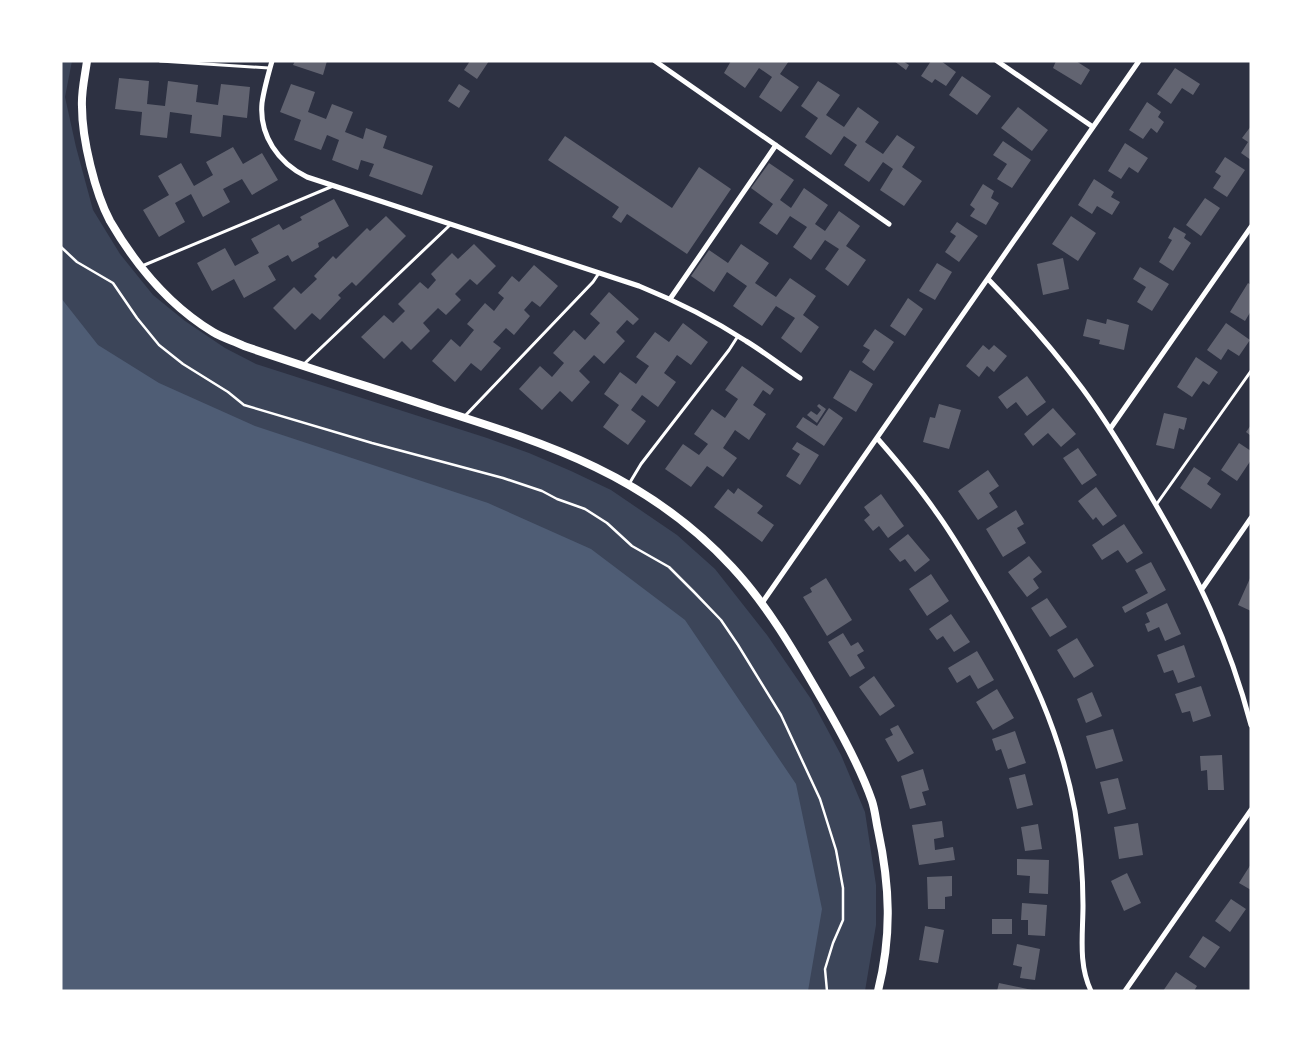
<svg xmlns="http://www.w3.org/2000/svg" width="1312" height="1052" font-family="'Noto Serif',serif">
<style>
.green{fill:#3c4559}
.water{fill:#4f5d75}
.building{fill:#626471}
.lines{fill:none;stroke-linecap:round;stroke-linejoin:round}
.path{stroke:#fff;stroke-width:2.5}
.service{stroke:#fff;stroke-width:3}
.minor{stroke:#fff;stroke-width:5}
.tertiary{stroke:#fff;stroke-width:8}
</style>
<rect width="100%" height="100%" fill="#2d3142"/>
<path class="green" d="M61,61H72L65,97L76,147L93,210L120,254L153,295L185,321L225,348L256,364L487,438L529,453L571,471L611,490L677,535L715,569L767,635L811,699L841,755L865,812L876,885V925L865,991H61Z"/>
<path class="water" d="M61,298L98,345L159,383L255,426L488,503L591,549L685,620L796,784L822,909L808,991H61Z"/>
<path class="building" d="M295,61H327L323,75L293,65Z
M470,61H489L477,79L464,70Z
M731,61H789L780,74L799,87L781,112L759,97L772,77L759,68L745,88L724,73Z
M894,61H903L909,65L906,70Z
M931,61H941L956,72L946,86L935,79L932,83L921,76Z
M1056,61H1076L1090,70L1081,85L1053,68Z
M1175,68L1200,84L1193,95L1182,88L1171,104L1157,94Z
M962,76L991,96L977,115L949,95Z
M119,78L149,81L147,104L165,106L168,81L198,85L196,102L218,105L221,84L250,87L247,118L223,115L221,137L190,133L192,115L170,112L167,138L140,135L142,112L115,109Z
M818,81L840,95L826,115L844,127L858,107L879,122L865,142L883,154L897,135L915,147L902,167L922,181L904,206L880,190L893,169L883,162L869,182L844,165L857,145L844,136L831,155L805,137L818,118L801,106Z
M291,84L315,92L308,112L326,119L332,104L353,112L345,132L363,139L366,128L387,136L383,148L433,166L422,195L369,176L374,164L361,160L358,170L332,160L339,140L327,135L321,150L294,140L301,120L280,112Z
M459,84L470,91L459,108L448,101Z
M1147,102L1161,112L1158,117L1164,122L1157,133L1151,128L1143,139L1129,130Z
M1018,107L1048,130L1032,151L1001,128Z
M1251,126V160L1241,153L1248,142L1242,138Z
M565,136L672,208L699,167L731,189L687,254L627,214L621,223L612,217L619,207L548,160Z
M1003,141L1031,160L1012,188L997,179L1007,164L993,155Z
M1125,143L1148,158L1138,173L1129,167L1121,179L1108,171Z
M233,147L243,164L262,153L278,180L252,195L242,179L223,189L230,202L203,217L191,194L175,203L185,222L159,237L143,210L169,195L158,176L181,163L194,186L213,175L206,162Z
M1225,157L1245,170L1227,197L1213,188L1221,176L1215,172Z
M769,163L794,180L780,200L791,208L804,188L828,205L815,224L825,231L839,211L860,226L846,246L866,260L848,286L825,269L839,249L825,240L811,260L793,247L807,227L790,216L777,235L759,223L773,204L751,188Z
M1094,179L1114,192L1111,197L1120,202L1112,215L1097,206L1092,214L1078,205Z
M983,184L994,191L991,198L999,203L986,225L970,216L975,209L970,205Z
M1205,198L1220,208L1201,236L1186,225Z
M334,199L349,226L318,243L319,247L292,262L288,255L268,266L276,280L244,298L234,279L212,291L197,263L225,248L235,266L259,253L251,239L279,224L283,230L302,220L300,217Z
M386,216L406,236L356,286L352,282L338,295L341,298L320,320L312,313L295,330L273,308L294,287L301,294L317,279L314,276L333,256L336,259L367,228L370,231Z
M1071,216L1096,233L1078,261L1052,244Z
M957,222L978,236L959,262L945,252L956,236L950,232Z
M1174,227L1186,234L1184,238L1191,243L1173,271L1159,262L1172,240L1168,238Z
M474,244L496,266L477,285L470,279L455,294L461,300L446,315L438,308L423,323L430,331L411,350L402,341L384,359L361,337L384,315L393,323L405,311L398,304L420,282L428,289L436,280L431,274L452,253L458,259Z
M741,244L769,263L755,283L776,297L790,278L816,296L803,315L819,327L801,353L781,338L795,318L776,306L762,326L733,306L747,286L727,272L714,292L691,276L709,250L728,263Z
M1063,258L1069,289L1043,295L1037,264Z
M937,263L952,272L935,300L919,291Z
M534,265L558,286L540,307L532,301L524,310L530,316L514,335L506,328L493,342L501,348L481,371L471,363L455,382L432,361L451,339L460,347L474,330L467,324L485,303L494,311L504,298L498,293L512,276L519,282Z
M1140,267L1169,284L1152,311L1137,302L1146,287L1133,279Z
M1248,283L1251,285V311L1245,321L1230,312Z
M609,292L639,319L633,325L627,320L616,332L625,341L604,364L594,355L579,371L590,382L572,402L560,391L542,410L519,389L540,366L552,377L564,363L553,353L574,330L585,340L600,323L590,314Z
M908,298L923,309L905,336L890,326Z
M1087,319L1106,324L1107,319L1129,325L1124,350L1099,344L1100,340L1083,336Z
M683,323L708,342L691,365L677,355L664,373L676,382L658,407L642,395L631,410L646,421L628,445L603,427L619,405L604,394L620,372L636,384L649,366L636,357L655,332L669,342Z
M1226,323L1250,340L1239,356L1228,349L1221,360L1207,350Z
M875,329L894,342L874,371L862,362L870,350L863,346Z
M983,345L989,350L994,345L1007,356L994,372L987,366L979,377L966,366Z
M1196,357L1218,372L1209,385L1203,381L1192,397L1177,387Z
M742,366L774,389L770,395L763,390L753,405L766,414L749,440L735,430L723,448L737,458L723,477L707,466L691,487L665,469L683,444L699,455L708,444L694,434L712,409L725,418L738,399L725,390Z
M850,370L873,384L856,412L833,398Z
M1027,376L1046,402L1027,416L1016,402L1007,409L998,397Z
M819,404L826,409L817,423L807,415L811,411L817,415L821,410L817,406Z
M939,404L961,410L949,449L923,442L930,417L935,418Z
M829,408L843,418L824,446L796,427L803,417L817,426Z
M1053,408L1076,434L1061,447L1048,433L1033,446L1024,434Z
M1164,413L1187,418L1184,430L1179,428L1174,449L1156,445Z
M1251,425V436L1246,432Z
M797,442L819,455L800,485L786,476L800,454L792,449Z
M1239,443L1251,451V460L1237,481L1221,470Z
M1078,448L1097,475L1082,485L1063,458Z
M1194,467L1211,478L1207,484L1221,494L1211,509L1180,488Z
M988,470L999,486L989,493L998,507L978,520L958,491Z
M1096,487L1117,516L1103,526L1096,517L1093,520L1078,501Z
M738,488L763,506L757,513L774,525L762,542L714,507L728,489L734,494Z
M881,494L904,526L888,538L879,526L873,531L864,520L870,515L864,507Z
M1016,510L1024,524L1017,528L1026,543L1003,557L986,529Z
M1124,524L1143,553L1127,563L1118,550L1102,560L1092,545Z
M908,534L930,560L915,572L905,559L900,562L889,549Z
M1029,556L1042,572L1033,579L1039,588L1027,597L1008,572Z
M1151,562L1166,590L1125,613L1122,607L1148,593L1135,570Z
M931,574L949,601L927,616L909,589Z
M1251,576V611L1238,605Z
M826,578L852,620L827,636L803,597L812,592L810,588Z
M1047,598L1067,627L1050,637L1031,608Z
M1167,603L1181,634L1165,641L1159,627L1148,632L1145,624L1150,622L1146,613Z
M951,614L970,642L954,652L943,636L937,640L929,629Z
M843,633L851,646L858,642L864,651L857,655L865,668L850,677L828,642Z
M1077,638L1094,666L1074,678L1057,650Z
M1184,645L1195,677L1178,683L1173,670L1164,673L1157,655Z
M977,651L994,680L978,689L970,675L957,683L948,668Z
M874,676L895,706L880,716L859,687Z
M1201,686L1211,716L1193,722L1190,711L1182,713L1175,694Z
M997,689L1014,718L993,730L976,702Z
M1092,692L1102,716L1086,723L1077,699Z
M898,725L914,753L898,762L885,739L893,735L890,729Z
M1113,729L1123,761L1096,769L1086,736Z
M1015,731L1026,763L1008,769L1001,749L996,751L992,739Z
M1222,755L1224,790H1208L1207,770L1201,771L1200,756Z
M923,769L929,790L922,792L926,805L910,809L901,776Z
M1025,774L1033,805L1017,809L1009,778Z
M1118,778L1126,809L1108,814L1100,782Z
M942,821L944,837L934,839L935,850L953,847L955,860L919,865L912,825Z
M1138,823L1143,855L1119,859L1114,827Z
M1038,824L1042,849L1025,851L1021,827Z
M1017,859L1049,860L1048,894L1029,893L1030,876L1017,875Z
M1251,864V890L1239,883Z
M1127,873L1141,903L1124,911L1111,881Z
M952,876V896L945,897V909H928L927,877Z
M1231,899L1246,909L1230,932L1215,921Z
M1022,903L1047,905L1045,936L1028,935V920H1021Z
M992,919H1012V934H992Z
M925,926L944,930L938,963L919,960Z
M1203,936L1220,947L1205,968L1189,957Z
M1017,944L1040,949L1035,980L1020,978L1022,967L1013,965Z
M1176,972L1197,986L1194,991H1163Z
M999,983L1032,990V991H997Z"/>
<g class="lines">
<path class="path" d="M61,247L77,262L113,283L137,318L159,345L183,364L228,392L244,405L372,443L503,478L542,491L557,499L585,509L607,523L632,546L669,567L694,592L721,620L738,645L781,715L820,799L836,850L843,888V920L833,943L825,969L827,991"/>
<path class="service" d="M160,61L269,68
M142,266L333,186
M303,365L450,225
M464,417L593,282L599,273
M629,484L641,464L729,350L738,336
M1156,505L1251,371"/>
<path class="minor" d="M272,61C268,75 264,89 262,103C259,135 278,163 307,177L639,286C676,301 712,319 746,341C764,352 782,366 800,378
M655,61L889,224
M997,61L1093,127
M988,279C1021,313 1053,349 1082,388C1108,423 1131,462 1153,500C1197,575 1229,641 1251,725
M670,299L776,145
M1110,429L1251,227
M877,438C898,462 918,486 936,512C955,538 971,567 988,595C1029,666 1060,730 1075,811C1080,842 1083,874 1083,905C1083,934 1078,964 1091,991
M1202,589L1251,518
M762,603L1139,61
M1125,991L1251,810"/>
<path class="tertiary" d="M87,61C85,76 81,92 82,107C82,139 95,193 110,221C135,264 170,306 213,332C223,338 234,341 244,346C308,368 373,388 437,409C551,445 648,476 732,567C771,609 799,660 828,710C844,738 861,769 872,801C875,810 876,821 878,830C890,886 892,935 878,991"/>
</g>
<rect width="1312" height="1052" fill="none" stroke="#ffffff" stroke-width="125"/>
</svg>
